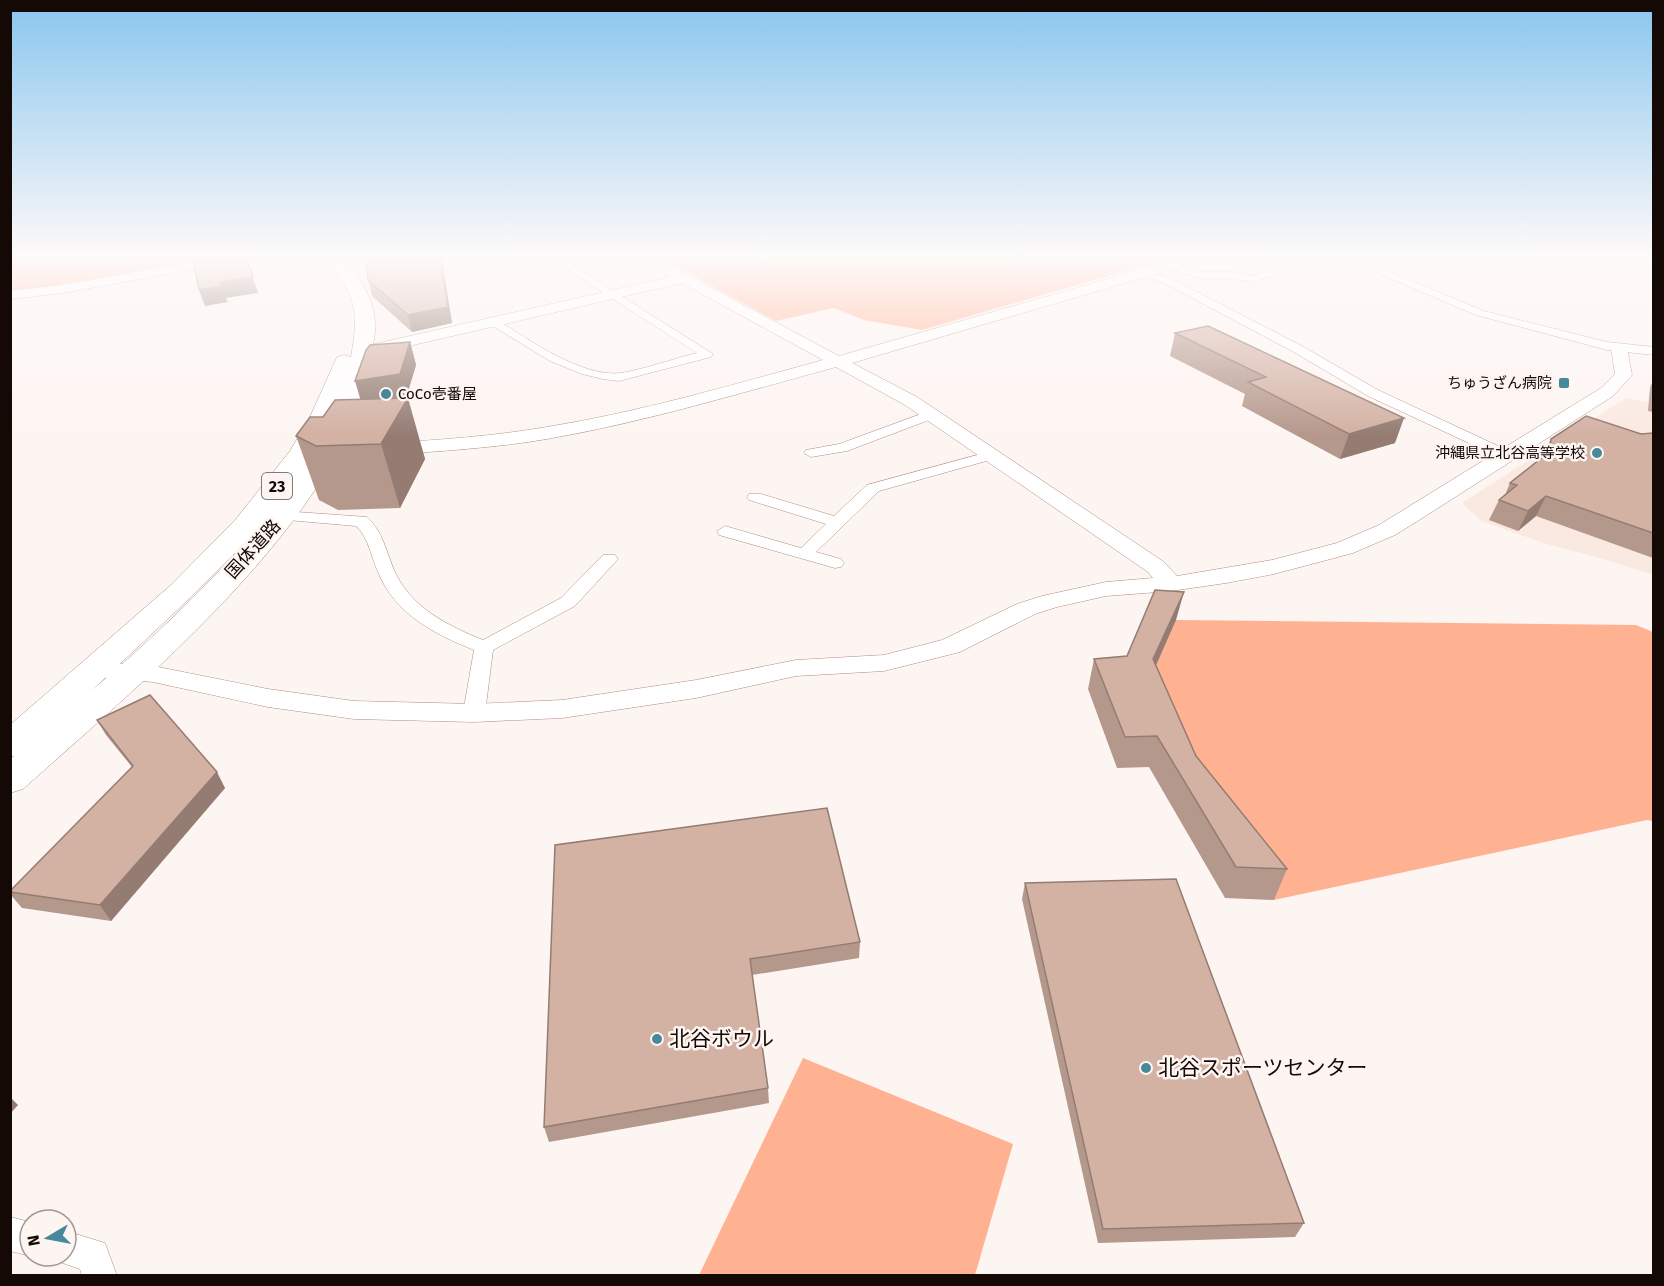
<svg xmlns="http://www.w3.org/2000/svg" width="1664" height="1286" font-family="'Fira Sans','Noto Sans JP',sans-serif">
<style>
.built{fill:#fae9e1}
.green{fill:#ffb292}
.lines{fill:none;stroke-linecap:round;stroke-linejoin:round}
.minor-casing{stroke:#af8e80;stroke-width:1}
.tertiary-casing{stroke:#af8e80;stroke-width:1}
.primary-casing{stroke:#af8e80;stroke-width:1}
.minor{fill:#fff;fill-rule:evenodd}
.tertiary{fill:#fff;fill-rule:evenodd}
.primary{fill:#fff;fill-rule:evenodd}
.wall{fill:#b5988c}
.shaded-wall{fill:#947c72}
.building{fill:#d3b1a3;stroke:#947c72;stroke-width:1.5}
.poi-dot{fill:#47889b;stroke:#fdf5f2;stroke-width:2}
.labels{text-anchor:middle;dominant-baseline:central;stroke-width:5;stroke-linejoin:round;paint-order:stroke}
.far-poi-label{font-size:15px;fill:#150906;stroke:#fdf5f2;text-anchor:end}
.shield{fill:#fdf5f2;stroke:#5b504d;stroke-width:1.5}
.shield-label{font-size:16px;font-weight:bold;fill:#150906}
.street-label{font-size:18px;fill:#150906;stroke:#fdf5f2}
.near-poi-label{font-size:21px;fill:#150906;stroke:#fdf5f2;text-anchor:start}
</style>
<rect width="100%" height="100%" fill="#fdf5f2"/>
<path class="built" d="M1626,398L1653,403V575L1600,558L1547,544L1481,521L1462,503Z"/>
<path class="green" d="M11,256H219L220,257L58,285L11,290Z
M657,256H1125L1149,264L922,330L864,320L834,308L776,321Z
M1176,620L1636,625L1653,632V821L1647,820L1274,900L1187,787L1146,688Z
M803,1058L1013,1144L975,1275H699Z"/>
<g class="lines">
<g class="minor-casing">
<path id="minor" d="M546,256H558L713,354L711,357L619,381L603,379L582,374L550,361L491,325V321H499C529,340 583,378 621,373C646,369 672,359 697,353Z
M1134,256H1149L1200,272H1231L1252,276L1317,256H1332L1252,282L1231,278H1199Z
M1338,256H1352L1484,311L1607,342L1654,347V355L1607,350L1476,315Z
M1145,271L1170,278L1302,346L1378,390L1511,452L1513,455L1506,459L1501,458L1368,396L1294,352L1162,282L1141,276V272Z
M932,410L937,411L939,414L937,417L847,451L811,457L804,453L806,450L839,444Z
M992,451L997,452L999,455L997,458L879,491L816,552L841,559L844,563L841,567L835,568L719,535L717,531L725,526L801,548L826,524L749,500L747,497L749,494H761L834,516L867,485Z
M282,511L367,517C383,532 386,551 394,570C410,607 448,626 483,640L561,598L603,555H615L618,559L575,606L493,650L485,713L481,718L474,720L467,718L463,713L474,650C434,634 395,614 378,572C371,557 369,538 356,526L276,519L274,516Z
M10,1217L30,1222V1256L10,1251Z
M66,1231L105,1243L117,1276H82L80,1269L54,1260L52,1256H66Z"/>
</g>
<g class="tertiary-casing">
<path id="tertiary" d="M223,256H251L244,260L63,293L10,299V291L63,285Z
M635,256H652L839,356L1188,256H1209L1207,259L852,363L917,397L1164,562L1177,576L1272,560L1337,543L1379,525L1601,388L1615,374L1611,348L1613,345H1625L1627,348L1632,375L1613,396L1424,517L1395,535L1353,553L1274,574L1226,583L1171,591L1106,596L1057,607L1035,614L960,652L884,671L796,676L696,698L562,718L474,722L354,719L268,707L153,682L87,676L83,670L87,664L96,662L153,666L268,689L354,701L474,704L562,700L696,680L796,660L884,655L942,640L1017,604L1042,596L1106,582L1153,578L1148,572L905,405L836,367C740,393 645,422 547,439C494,448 441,451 387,455L380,453L377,449L380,445L387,443C441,440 494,436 547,427C640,412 732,385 823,360L682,283L370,355L362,350L370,345L671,277Z"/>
</g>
<g class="primary-casing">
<path id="primary" d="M326,256H343C358,274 375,300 375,324C376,333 373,343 372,351C371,363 371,376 367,387C317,539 140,684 23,789L10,793V759L14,756L10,757V725L171,585L236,519L290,451L309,419L337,357L344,355L351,357C360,306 354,297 326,256ZM246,542C198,595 146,645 91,691L191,597Z"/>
</g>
<use href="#minor" class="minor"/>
<use href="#tertiary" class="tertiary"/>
<use href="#primary" class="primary"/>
</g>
<path class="wall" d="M441,256L452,323L412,332L372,296L368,280Z
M1208,326L1395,443L1340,459L1242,406L1245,394L1170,356L1175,333Z
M410,342L416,365L406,398L425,459L400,508L338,510L319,500L296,436L323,417L360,399Z
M1653,381V412L1648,411L1650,387Z
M1653,433V558L1536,516L1518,531L1489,520L1499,500L1505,495L1510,483L1542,457L1551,439Z
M1176,620L1156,665L1196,756L1287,869L1274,900L1225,898L1149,767L1117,768L1088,689L1094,659L1127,656Z
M97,720L225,788L111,921L22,908L10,894V891L132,767L106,735Z
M555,845L860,942L859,958L752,975L768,1088L769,1103L549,1142L544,1127Z
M1025,883L1304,1223L1295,1237L1098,1243L1022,899Z"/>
<path class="shaded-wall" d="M246,256L258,293L226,298L228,302L205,306L199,290L221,282Z
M441,256L452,323L412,332L408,315Z
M410,342L416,365L406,398L362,405L355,381Z
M408,398L425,459L400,508L381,444Z
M1404,418L1395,443L1340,459L1349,434Z
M1546,496L1536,516L1518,531L1528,511Z
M1184,592L1176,620L1146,688L1153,659Z
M217,772L225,788L111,921L100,905Z
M10,1097L18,1105L10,1114Z"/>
<path class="building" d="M214,256H246L253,277L221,282L222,286L199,290L193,261L216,258Z
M375,256H440L448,307L408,315L368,280L366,263L373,260Z
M1208,326L1404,418L1349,434L1248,382L1266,377L1175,333Z
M410,342L400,374L355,381L366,350L370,345Z
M408,398L381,444L316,446L296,436L310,417H323L335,400Z
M1586,416L1641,434L1653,433V533L1546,496L1528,511L1499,500L1517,485L1510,483L1549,452L1551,439Z
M1155,590L1184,592L1153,659L1196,756L1287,869L1236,867L1157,736L1125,737L1094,659L1127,656Z
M150,695L217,772L100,905L10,892V891L133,766L97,720Z
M827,808L860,942L750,959L768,1088L544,1127L555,845Z
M1176,879L1304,1223L1103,1229L1025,883Z"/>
<linearGradient id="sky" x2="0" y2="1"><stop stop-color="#89c6ee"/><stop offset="0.59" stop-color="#fefaf9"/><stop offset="1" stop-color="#fefaf9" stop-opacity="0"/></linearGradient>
<rect width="1664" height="436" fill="url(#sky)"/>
<g class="poi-dot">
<rect x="1558" y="377" width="12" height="12" rx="3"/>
<circle cx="386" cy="394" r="6"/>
<circle cx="1597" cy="453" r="6"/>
<circle cx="657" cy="1039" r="6"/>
<circle cx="1146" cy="1068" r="6"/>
</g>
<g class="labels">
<g class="far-poi-label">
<text x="1552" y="383">ちゅうざん病院</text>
<text x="398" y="394" text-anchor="start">CoCo壱番屋</text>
<text x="1585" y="453">沖縄県立北谷高等学校</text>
</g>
<rect class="shield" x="262" y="473" width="30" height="26" rx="4.5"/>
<g class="shield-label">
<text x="277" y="486">23</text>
</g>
<g class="street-label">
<text transform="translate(253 549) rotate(-48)">国体道路</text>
</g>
<g class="near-poi-label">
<text x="669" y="1039">北谷ボウル</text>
<text x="1158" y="1068">北谷スポーツセンター</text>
</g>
</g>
<rect width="1664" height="1286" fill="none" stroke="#150906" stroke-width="24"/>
<g transform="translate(48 1238) rotate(260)"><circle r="28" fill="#fdf5f2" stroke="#a09794" stroke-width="1.5"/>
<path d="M0-4.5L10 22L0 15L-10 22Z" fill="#47889b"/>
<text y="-9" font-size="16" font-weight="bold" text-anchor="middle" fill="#150906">N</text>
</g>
</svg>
